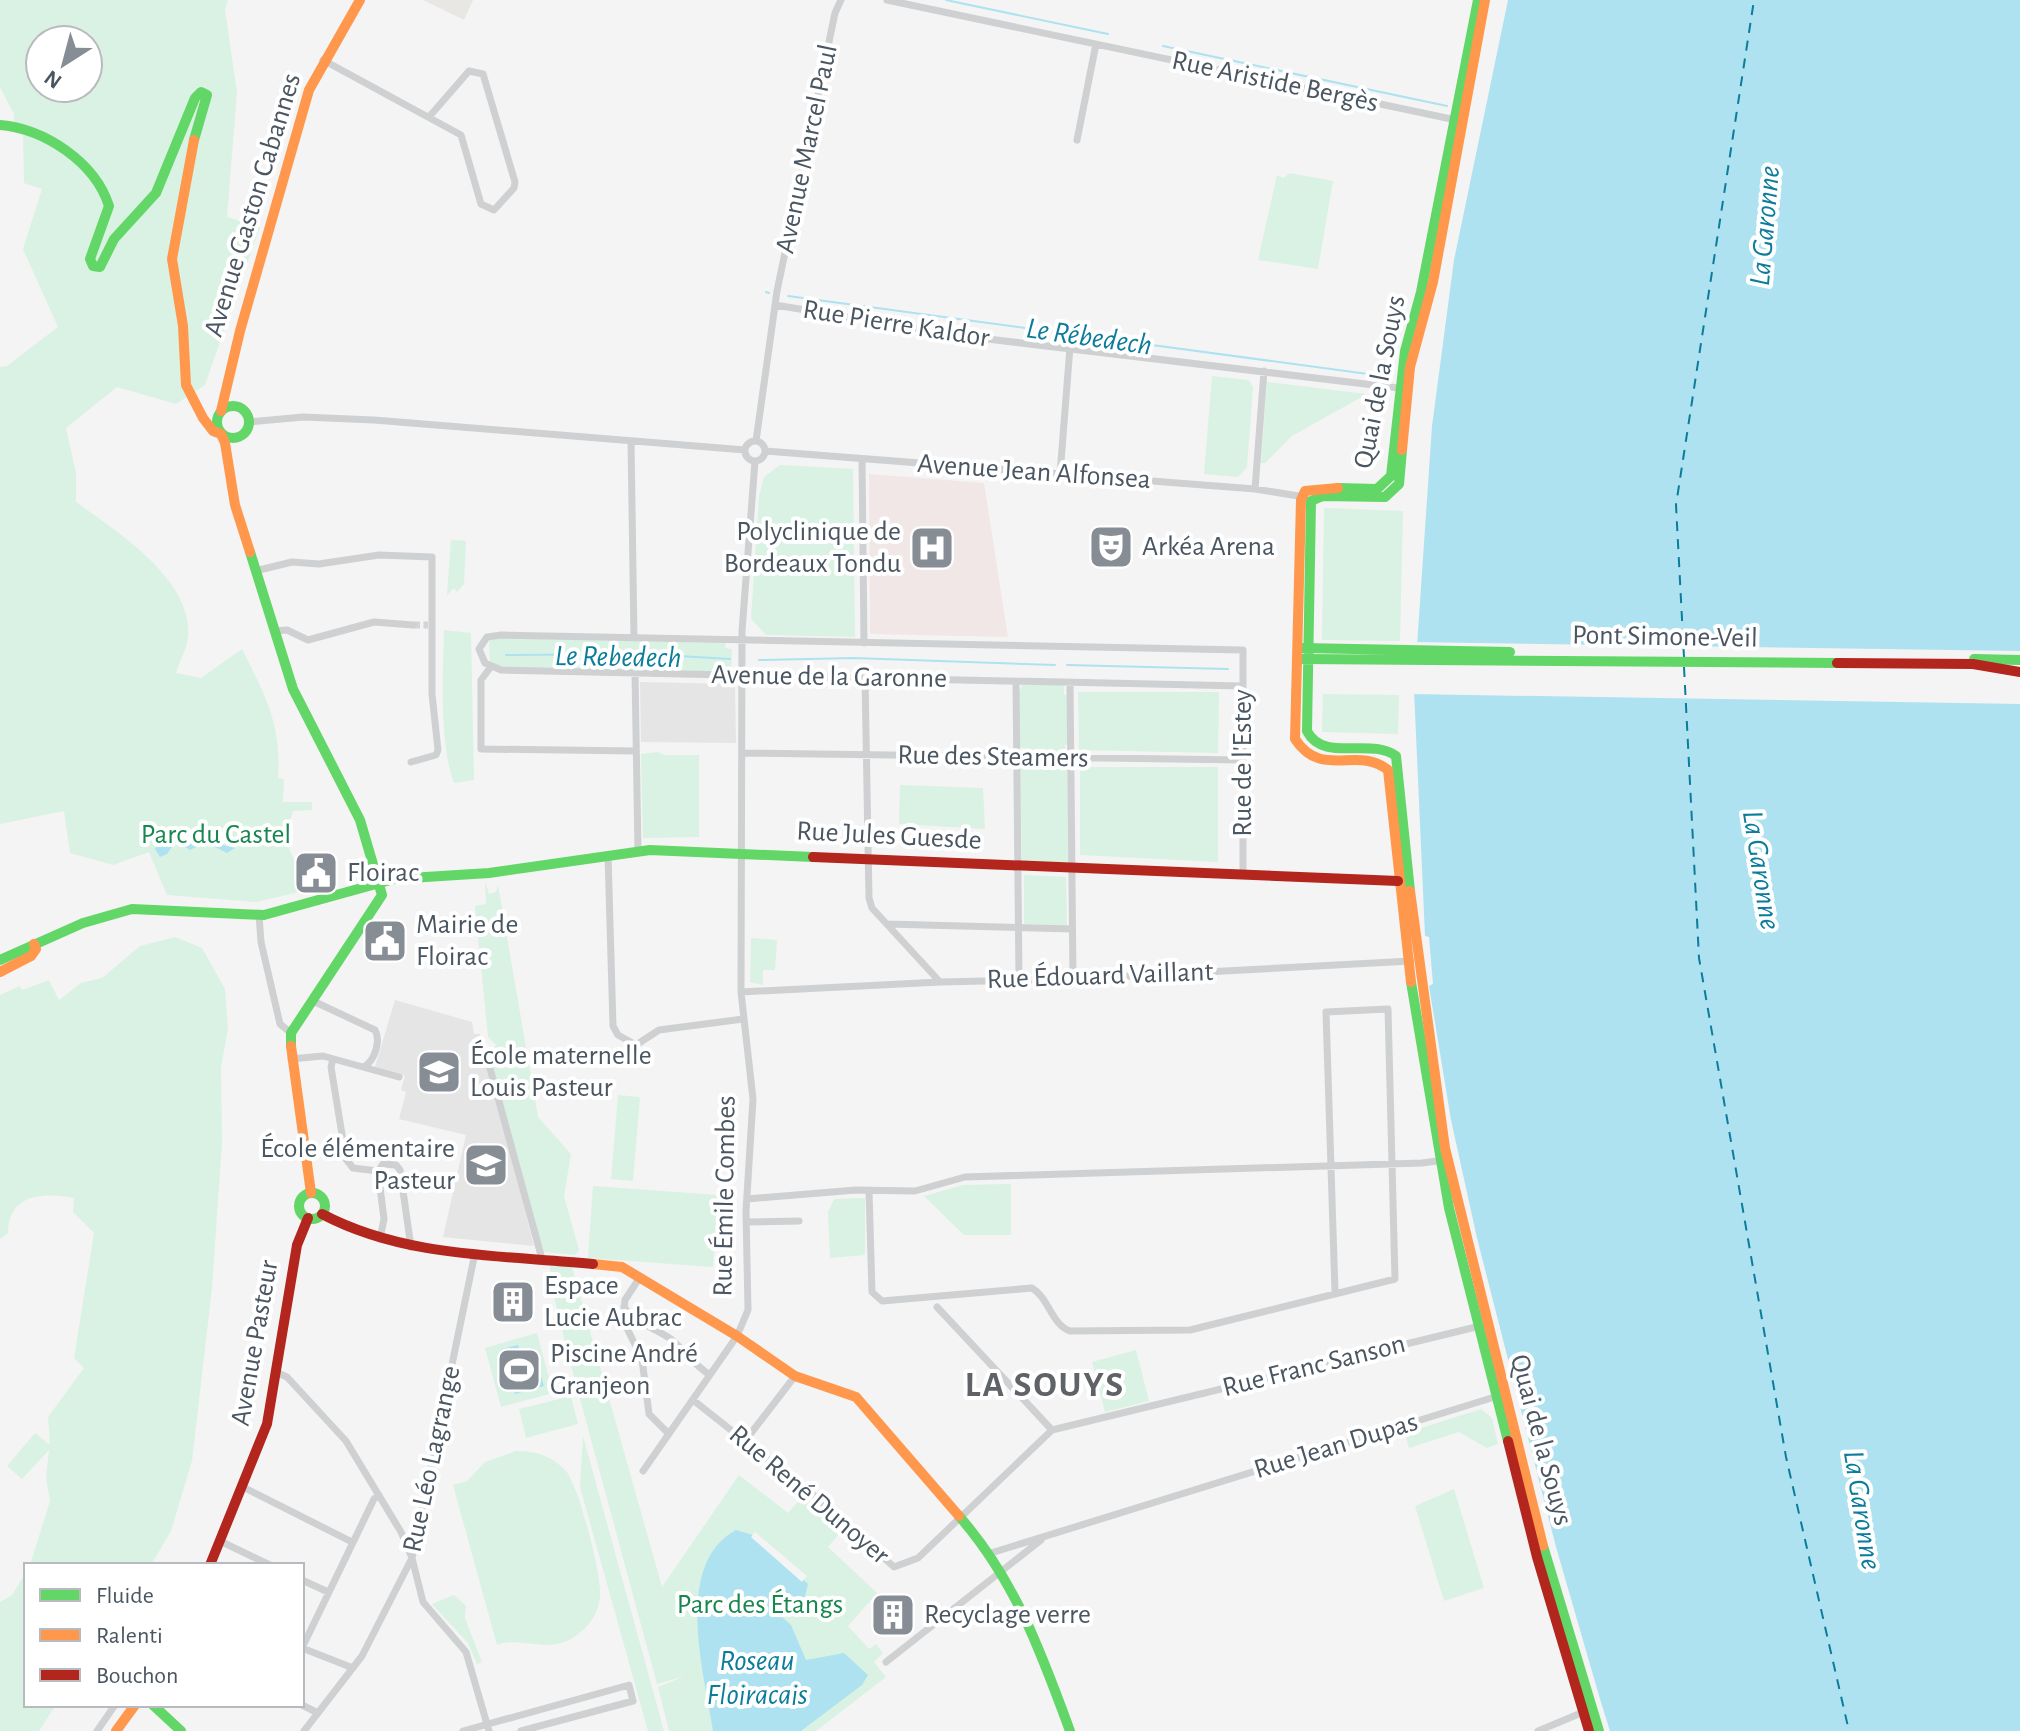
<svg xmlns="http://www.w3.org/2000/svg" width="2020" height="1731" font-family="'Alegreya Sans',sans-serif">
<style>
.commercial{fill:#e8e7e3}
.education{fill:#e6e5e6}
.medical{fill:#f1e7e6}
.green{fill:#d9f2e3;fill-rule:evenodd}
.water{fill:#aee2f0}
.pier{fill:#f4f4f4}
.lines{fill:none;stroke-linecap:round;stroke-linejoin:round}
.stream{stroke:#aee2f0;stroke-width:2}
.ferry{stroke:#0c7c9b;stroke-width:2;stroke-dasharray:10 8;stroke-linecap:butt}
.street-tunnel{stroke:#d2d4d7;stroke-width:7;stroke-dasharray:7 3.5;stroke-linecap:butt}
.street{stroke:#ced0d2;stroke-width:7}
.fast{stroke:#63d668;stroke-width:10}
.slow{stroke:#ff974d;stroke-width:10}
.jam{stroke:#b3261e;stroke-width:10}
.labels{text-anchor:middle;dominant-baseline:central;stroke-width:8;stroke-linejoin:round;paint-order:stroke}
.street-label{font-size:28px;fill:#4a5661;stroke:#fff}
.poi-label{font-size:28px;fill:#4a5661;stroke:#fff;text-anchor:start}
.park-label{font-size:28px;fill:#17864f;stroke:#fff}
.water-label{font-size:30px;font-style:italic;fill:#0c7c9b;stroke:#fff}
.district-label{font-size:36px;font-weight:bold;letter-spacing:2px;fill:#5f6368;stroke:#fff}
</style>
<rect width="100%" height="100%" fill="#f4f4f4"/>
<path class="commercial" d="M423,0H473L464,20Z"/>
<path class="education" d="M640,682L735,684L736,743L641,742Z
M395,1000L472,1022L474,1034H480L534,1246L443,1237L466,1135L399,1119L406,1092L401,1090L405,1076L375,1067Z"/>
<path class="medical" d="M869,474L984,483L1008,637L870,634Z"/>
<path class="green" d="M0,0H228L225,10L237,92L227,217L260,227L205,385L176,404L117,387L66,428L76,473V502C115,530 194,580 188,637C187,649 179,662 176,673L201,678L242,649C265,695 282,725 278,778L284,779L283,802H312V810L293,811C290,821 285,833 287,843C292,860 307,874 303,891L257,902L167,895L149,852L113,865L70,853L64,811L0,824V367L7,366L58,327L23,249L42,189L24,183L23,132L14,129V114L0,87ZM40,40H88V88H40Z
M1290,173L1333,181L1318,269L1258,260L1277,175L1283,178Z
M1212,376L1249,380L1253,387L1247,467L1238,477L1204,474Z
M1267,382L1367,394L1292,436L1265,463H1261Z
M780,465L853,469L855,637L766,635L751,619L759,496L764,477Z
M1324,508L1403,511L1400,641L1322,640Z
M451,540L466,541L464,584L457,592L454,588L447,595Z
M444,630L471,633L474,780L454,783C439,742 443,675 444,630Z
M494,638L726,643L725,648L732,649L731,673L501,667L490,663L489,640Z
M1023,684L1064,685V695L1068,694L1069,745H1065V754L1023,753L1024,748L1020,747L1019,691Z
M1078,692H1219L1218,753L1079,750Z
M1323,694L1399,695L1398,734L1322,732Z
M658,752L664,755H699V837L643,838L641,754Z
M1024,760L1069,763V863L1022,861L1020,765Z
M1080,767H1218V862L1080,855Z
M900,785L983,788L985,829L899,824Z
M1024,875L1066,877L1067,926L1024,924Z
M485,881L489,894L496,892L498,885L538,1117L571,1154L564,1196L579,1250L575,1255L543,1252L489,1061L496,1045L488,1037L475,906L486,904Z
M175,937L202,948L225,989L228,1029L221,1067L222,1142L212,1288L192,1461L171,1531L151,1565H30L50,1501L46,1478L49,1450L22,1479L7,1466L35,1433L50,1445L48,1417L84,1368L74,1358L94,1233L73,1212L74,1198C43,1192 8,1194 8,1233L0,1239V995L20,986L22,990L49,980L59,1000L81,983L102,978L140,946Z
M751,938L777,940L775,970H763V985L750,982Z
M618,1095L640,1097L633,1181L611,1179Z
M1011,1184V1235H964L924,1196L963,1185Z
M593,1186L718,1195L713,1267L588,1258Z
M865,1198V1255L830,1258L828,1212L834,1199Z
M550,1265L572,1267L662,1587L739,1475L788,1513L803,1496L843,1529L828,1547L877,1593L848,1626L869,1649L876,1644L883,1653L874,1662L886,1677L816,1731H669L658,1687L685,1676L657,1684L569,1358L551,1285Z
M537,1333L553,1393L501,1407L485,1348Z
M1136,1350L1149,1401L1105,1412L1092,1362Z
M571,1396L578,1424L526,1438L519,1409Z
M1481,1409L1492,1418L1498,1444L1487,1448L1459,1432L1409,1448L1405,1433Z
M583,1436L664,1731H648L580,1487Z
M516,1451C536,1451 552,1456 566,1471C579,1487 602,1575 600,1596C599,1606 595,1617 588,1625C554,1662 528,1634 497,1645L453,1485L467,1481L485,1462Z
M1454,1489L1484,1588L1444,1601L1415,1506Z
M26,1572V1705H56L39,1731H0V1602L12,1595Z
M454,1595L466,1606L465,1618L482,1662L477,1664L468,1643L432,1604Z"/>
<path class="water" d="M1508,0H2020V1731H1610L1600,1699L1556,1547L1477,1238L1451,1120L1429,986L1433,984L1429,937L1425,936L1414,690L1432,426L1454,260Z
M174,836L188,845L204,840L235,848L227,853C211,845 207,842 190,850L176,841L167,854L160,857L155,849L159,841Z
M518,1345L526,1373L539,1370L544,1386L515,1394L502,1349Z
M736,1530L753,1535L808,1584L803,1605L795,1614L787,1612L782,1617L791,1625L806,1660L844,1653L868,1675L862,1685L801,1731H713C705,1677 672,1564 736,1530Z"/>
<path class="pier" d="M1412,642L2020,651V704L1410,694Z
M755,1532L807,1576L802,1582L751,1537Z"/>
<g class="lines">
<path class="stream" d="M946,0L1108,34
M1163,46L1447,106
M766,292L769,293
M788,296L1390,377
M506,655L644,654L730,659
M759,660L854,658L1055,665
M1067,665L1228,669"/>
<path class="ferry" d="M1684,657L1676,505L1754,0
M1684,667L1699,958L1786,1457L1849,1731"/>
<path class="street-tunnel" d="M413,625H428"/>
<path class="street" d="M887,0L1456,120
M323,60L461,135L481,204L494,210L514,188L515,182L483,74L469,71L429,117
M1077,140L1096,44
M775,305L971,337L1399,388
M249,422L303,417L374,420L745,450
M631,441L634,638
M756,441L777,291L835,13L841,0
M745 451a10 10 0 1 1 20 0a10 10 0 1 1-20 0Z
M765,451L1255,489L1305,497
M862,459L864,643
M1060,474L1070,347
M1255,489L1264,371
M255,571L292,562L319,564L379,555L432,557V694L438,750L436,755L411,762
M274,631L287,630L308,640L374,622L413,625
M490,668L481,680V749L635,751
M635,673L638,851
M865,678L869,898L872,908L940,982L1073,979L1411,961
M1016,681L1019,981
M1070,682L1073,979
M1242,686L501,670L485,663L479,649L487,637L501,635L1243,650V875
M743,753L1242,760
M608,855L613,1026L618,1035L636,1045L659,1030L743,1019
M259,915L261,942L280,1024L291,1033
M887,924L1072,929
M741,992L940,982
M313,1001L375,1030C381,1041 375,1060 364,1067
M485,1050L542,1259
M291,1059L323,1056L399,1077
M333,1059L331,1067L346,1159L353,1168L378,1171
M378,1171L383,1164L396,1165L400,1170L411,1247
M378,1171L384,1219L380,1239
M869,1191L872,1292L882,1301L1032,1288C1049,1298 1051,1324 1070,1331L1190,1330L1395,1279L1388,1009L1326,1012L1335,1292
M747,1199L856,1190L915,1191L965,1177L1422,1163L1445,1160
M746,1222L799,1221
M640,1277L625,1300L623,1320L642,1359L649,1414L669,1434
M624,1307C635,1324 657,1328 672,1340C685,1351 694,1365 710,1375
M937,1307L1052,1430
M278,1373L287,1377L346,1441L401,1532L412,1558L423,1602L466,1652L489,1731
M693,1400L817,1498L894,1567L918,1558L1052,1430L1480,1326
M745,1441L795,1376
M643,1471L737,1336L748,1310L746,1211L753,1099L741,992L742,631L755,461
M243,1487L352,1542
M220,1541L270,1565
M991,1553L1501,1395
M302,1580L328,1592
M886,1662L1041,1540
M353,1668L302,1648L374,1499L379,1495
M302,1705L318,1713
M97,1731L115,1705
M304,1731L362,1656L412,1558L475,1253
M463,1731L629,1685L633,1701L521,1731
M1538,1731L1586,1711"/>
<path class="fast" d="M0,125C45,129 95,162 109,206L90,259L93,266L100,267L114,239L156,193L195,98L201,92L207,95L194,140
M217 422a16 16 0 1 1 32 0a16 16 0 1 1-32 0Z
M1402,450L1399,484L1385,497L1323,496L1311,501L1307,731C1323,763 1371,737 1396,756L1410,891
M1338,488L1377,489L1391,476L1405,351L1421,292L1478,0
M250,552L293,689L360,820L382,895L291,1033V1046
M1302,648L1510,652
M1303,659L1837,663
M1974,659L2020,660
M0,960L83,923L132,909L264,915L394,879L489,873L650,850L813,857
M1411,982L1449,1208L1508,1441
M299 1206a13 13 0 1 1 26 0a13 13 0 1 1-26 0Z
M959,1516C1015,1580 1041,1652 1070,1731
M1543,1546L1599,1731
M153,1705L181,1731"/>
<path class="slow" d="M194,140L172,259L183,326L186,385L203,418L213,431L221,434L225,443L235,505L250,552
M221,411L240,331L309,90L360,0
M1402,450L1410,367L1433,282L1485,0
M1338,488L1305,491L1301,500L1295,739C1322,780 1357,745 1388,770L1411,982
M1410,891L1445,1148L1543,1546
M0,972L31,956L36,949L34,944
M291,1046L311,1193
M593,1264L622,1267L737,1336L795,1376L856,1397L959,1516
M116,1731L135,1705"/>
<path class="jam" d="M1837,663L1973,664L2020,672
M813,857L1398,881
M322,1214C405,1258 501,1255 593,1264
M1508,1441L1537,1557L1589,1731
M210,1565L267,1424L297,1245L308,1218"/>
</g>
<defs>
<g id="theatre-square" transform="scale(2.3)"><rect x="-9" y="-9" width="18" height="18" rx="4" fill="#868d94" stroke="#fff"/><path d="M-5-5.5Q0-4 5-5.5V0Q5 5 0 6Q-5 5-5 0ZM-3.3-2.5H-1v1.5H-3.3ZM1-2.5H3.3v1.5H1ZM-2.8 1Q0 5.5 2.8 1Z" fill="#fff"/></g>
<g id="hospital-square" transform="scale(2.3)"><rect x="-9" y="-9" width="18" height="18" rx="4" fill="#868d94" stroke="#fff"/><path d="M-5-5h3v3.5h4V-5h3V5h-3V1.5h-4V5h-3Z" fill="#fff"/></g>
<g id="civic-square" transform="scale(2.3)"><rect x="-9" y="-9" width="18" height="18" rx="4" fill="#868d94" stroke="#fff"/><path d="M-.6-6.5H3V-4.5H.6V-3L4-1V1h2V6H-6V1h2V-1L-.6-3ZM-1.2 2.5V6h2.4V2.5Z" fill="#fff"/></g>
<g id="school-square" transform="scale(2.3)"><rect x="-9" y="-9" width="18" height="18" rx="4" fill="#868d94" stroke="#fff"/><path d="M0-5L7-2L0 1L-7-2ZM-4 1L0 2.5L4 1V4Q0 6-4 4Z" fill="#fff"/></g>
<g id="building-square" transform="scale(2.3)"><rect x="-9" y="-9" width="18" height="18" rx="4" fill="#868d94" stroke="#fff"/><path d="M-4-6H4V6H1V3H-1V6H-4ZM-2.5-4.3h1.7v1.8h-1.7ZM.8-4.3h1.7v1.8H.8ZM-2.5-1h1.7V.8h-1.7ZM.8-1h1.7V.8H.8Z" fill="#fff"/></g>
<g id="stadium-square" transform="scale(2.3)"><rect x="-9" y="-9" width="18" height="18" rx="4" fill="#868d94" stroke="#fff"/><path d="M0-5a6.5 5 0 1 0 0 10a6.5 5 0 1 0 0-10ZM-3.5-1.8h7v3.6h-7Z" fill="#fff"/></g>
</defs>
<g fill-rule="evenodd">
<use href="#theatre-square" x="1111" y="547"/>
<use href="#hospital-square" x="932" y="548"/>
<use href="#civic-square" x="316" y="873"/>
<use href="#civic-square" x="385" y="941"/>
<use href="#school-square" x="439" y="1072"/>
<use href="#school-square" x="486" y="1165"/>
<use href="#building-square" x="513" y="1302"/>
<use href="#stadium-square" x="519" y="1370"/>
<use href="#building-square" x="893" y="1615"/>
</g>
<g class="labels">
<g class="street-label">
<text transform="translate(1275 82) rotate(12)">Rue Aristide Bergès</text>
<text transform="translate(807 149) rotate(-78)">Avenue Marcel Paul</text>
<text transform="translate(253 205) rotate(-73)">Avenue Gaston Cabannes</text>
<text transform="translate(896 324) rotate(9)">Rue Pierre Kaldor</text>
<text transform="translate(1380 382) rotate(-79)">Quai de la Souys</text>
<text transform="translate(1034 472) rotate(4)">Avenue Jean Alfonsea</text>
<text transform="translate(1665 637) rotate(1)">Pont Simone-Veil</text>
<text transform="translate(829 677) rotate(1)">Avenue de la Garonne</text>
<text transform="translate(993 757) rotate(1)">Rue des Steamers</text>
<text transform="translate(1243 763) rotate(-90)">Rue de l'Estey</text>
<text transform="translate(889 836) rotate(3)">Rue Jules Guesde</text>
<text transform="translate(1100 976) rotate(-2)">Rue Édouard Vaillant</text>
<text transform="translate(725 1196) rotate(-89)">Rue Émile Combes</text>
<text transform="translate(255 1343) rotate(-80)">Avenue Pasteur</text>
<text transform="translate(1314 1366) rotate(-14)">Rue Franc Sanson</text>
<text transform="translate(1541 1440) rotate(75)">Quai de la Souys</text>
<text transform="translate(1336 1446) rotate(-17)">Rue Jean Dupas</text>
<text transform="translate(432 1459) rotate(-78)">Rue Léo Lagrange</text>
<text transform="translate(809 1495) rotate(40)">Rue René Dunoyer</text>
</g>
<g class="poi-label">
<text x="901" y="532" text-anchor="end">Polyclinique de<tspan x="901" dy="32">Bordeaux Tondu</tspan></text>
<text x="1142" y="547">Arkéa Arena</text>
<text x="347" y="873">Floirac</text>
<text x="416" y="925">Mairie de<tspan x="416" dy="32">Floirac</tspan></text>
<text x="470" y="1056">École maternelle<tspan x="470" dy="32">Louis Pasteur</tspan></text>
<text x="455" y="1149" text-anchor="end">École élémentaire<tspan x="455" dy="32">Pasteur</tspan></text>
<text x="544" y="1286">Espace<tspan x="544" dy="32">Lucie Aubrac</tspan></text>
<text x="550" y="1354">Piscine André<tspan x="550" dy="32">Granjeon</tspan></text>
<text x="924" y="1615">Recyclage verre</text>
</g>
<g class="park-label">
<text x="216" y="835">Parc du Castel</text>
<text x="760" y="1605">Parc des Étangs</text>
</g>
<g class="water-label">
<text transform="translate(1765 226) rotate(-85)">La Garonne</text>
<text transform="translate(1089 337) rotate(8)">Le Rébedech</text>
<text transform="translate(618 657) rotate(1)">Le Rebedech</text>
<text transform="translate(1761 870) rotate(81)">La Garonne</text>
<text transform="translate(1862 1510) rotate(81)">La Garonne</text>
<text x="757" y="1661">Roseau<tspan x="757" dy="34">Floiracais</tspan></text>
</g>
<g class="district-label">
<text x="1045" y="1385">LA SOUYS</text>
</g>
</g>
<rect x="24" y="1563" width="280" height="144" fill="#ffffff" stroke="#b7bbc0" stroke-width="2"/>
<rect x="40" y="1589" width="40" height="12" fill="#63d668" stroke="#b7bbc0" stroke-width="2"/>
<text x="96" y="1603" font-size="24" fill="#4a5661">Fluide</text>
<rect x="40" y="1629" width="40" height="12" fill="#ff974d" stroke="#b7bbc0" stroke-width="2"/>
<text x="96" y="1643" font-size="24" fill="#4a5661">Ralenti</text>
<rect x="40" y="1669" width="40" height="12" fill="#b3261e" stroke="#b7bbc0" stroke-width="2"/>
<text x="96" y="1683" font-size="24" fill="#4a5661">Bouchon</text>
<g transform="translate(64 64) rotate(216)"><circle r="38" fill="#ffffff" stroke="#b7bbc0" stroke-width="2"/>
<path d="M0-6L14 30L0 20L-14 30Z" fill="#868d94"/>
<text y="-12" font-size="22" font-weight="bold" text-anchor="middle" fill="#4a5661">N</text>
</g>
</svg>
